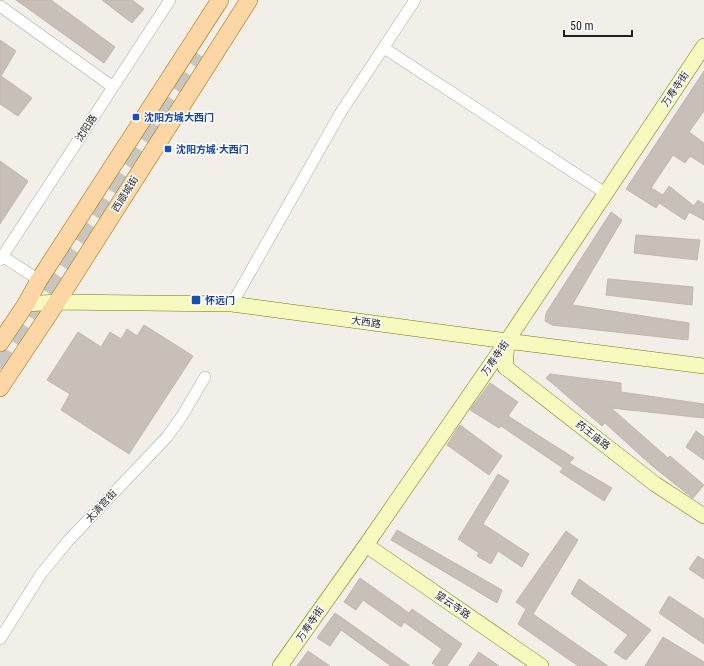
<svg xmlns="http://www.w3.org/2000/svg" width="704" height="666" font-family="'Roboto Condensed','Noto Sans SC',sans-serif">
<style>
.building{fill:#c7bfb8;stroke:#c4b6ab}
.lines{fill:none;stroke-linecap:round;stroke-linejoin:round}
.highway-tunnel{stroke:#c8c6c1;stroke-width:20;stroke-dasharray:20 10;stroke-linecap:butt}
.street-casing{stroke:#a9a9a9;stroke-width:12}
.secondary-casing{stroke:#707d05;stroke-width:16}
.primary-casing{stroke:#a06b00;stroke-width:18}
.street{stroke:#fff;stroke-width:11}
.secondary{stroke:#f7fabf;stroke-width:15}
.primary{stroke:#fcd6a4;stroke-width:17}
.transit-dot{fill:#1a4fb4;stroke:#fff;stroke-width:1.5}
.labels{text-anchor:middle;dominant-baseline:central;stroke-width:3;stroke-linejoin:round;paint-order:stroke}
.street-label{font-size:10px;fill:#222;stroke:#fff}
.transit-label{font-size:10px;font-weight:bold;fill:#164399;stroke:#fff;text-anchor:start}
</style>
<rect width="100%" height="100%" fill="#f2efe9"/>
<path class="building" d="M16,0H51L115,47L104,63Z
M102,0H132L144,9L132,23Z
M0,40L16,51L1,76L32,98L18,116L0,104Z
M704,71V111L689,132L704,143V165L690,156L685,163L673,155L651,188L663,195L669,186L694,206L698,200L704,204V220L689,212L685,220L659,203L656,208L626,189Z
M0,161L28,181L0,224Z
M611,212L622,220L572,305L689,323L688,340L552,325L545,321L546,313Z
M636,235L700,240L697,260L634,253Z
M608,279L693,287L692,305L606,295Z
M144,325L193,356L129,454L61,410L70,394L47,380L78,332L101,347L110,332L121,339L127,329L137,336Z
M550,374L621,383V392L704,404V418L611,408L668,458L670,456L704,485L693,498L690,496L651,465L605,423L602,426L546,378Z
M490,383L518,402L508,416L574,458L569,463L612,488L604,501L560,472L563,468L501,426L499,428L470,410Z
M460,425L502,456L489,475L447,445Z
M696,431L704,437V460L686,447Z
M498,474L509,481L483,524L529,554L522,567L498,551L491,564L477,556L479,553L458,539Z
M397,530L502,590L497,603L391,540Z
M566,531L578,540L533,614L608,666H578L518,624L526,609L516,602Z
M698,556L704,560V579L689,569Z
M360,578L409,613L412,609L462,644L447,666H437L432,663L442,649L404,622L401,627L363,600L356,610L344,602Z
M579,579L651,630L626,660L614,652L628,635L571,594Z
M669,596L704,619V644L659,613Z
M335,613L410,666H391L341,630L330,646L317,638Z
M663,637L704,662V666H645Z
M308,651L330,666H297Z
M479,652L499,666H469Z"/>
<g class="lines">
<path class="highway-tunnel" d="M0,369L203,57"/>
<g class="street-casing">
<path id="street" d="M0,6L113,87
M384,48L605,193
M2,256L39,280
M0,260L170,0
M232,304L341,112L415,0
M0,639L41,574L68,541L167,437L182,416L205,377"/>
</g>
<g class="secondary-casing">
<path id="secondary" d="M26,304L57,302L232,304L507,341L704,366
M507,342L505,367L655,484L704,516
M366,545L541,666
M280,666L366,545L507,341L704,46"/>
</g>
<g class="primary-casing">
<path id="primary" d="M0,343L26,304L39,280L220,0
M0,388L57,302L249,0"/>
</g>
<use href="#street" class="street"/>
<use href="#secondary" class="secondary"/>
<use href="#primary" class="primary"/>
</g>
<g class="transit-dot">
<rect x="132" y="113" width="8" height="8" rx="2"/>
<rect x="164" y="145" width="8" height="8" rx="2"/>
<rect x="191" y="295" width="10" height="10" rx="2"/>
</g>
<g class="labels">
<g class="street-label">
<text transform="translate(675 89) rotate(-56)">万寿寺街</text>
<text transform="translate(86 128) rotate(-57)">沈阳路</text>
<text transform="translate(125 194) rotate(-58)">西顺城街</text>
<text transform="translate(366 322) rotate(8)">大西路</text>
<text transform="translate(495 358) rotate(-55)">万寿寺街</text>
<text transform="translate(593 435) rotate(38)">药王庙路</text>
<text transform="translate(101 506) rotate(-47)">太清宫街</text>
<text transform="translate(453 605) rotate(35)">望云寺路</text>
<text transform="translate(310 624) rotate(-55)">万寿寺街</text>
</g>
<g class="transit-label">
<text x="144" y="117">沈阳方城大西门</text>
<text x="176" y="149">沈阳方城·大西门</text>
<text x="205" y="300">怀远门</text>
</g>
</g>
<path d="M564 30v6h68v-6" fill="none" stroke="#222222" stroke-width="2"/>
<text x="570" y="30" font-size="12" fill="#222222" stroke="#ffffff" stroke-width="3" paint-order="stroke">50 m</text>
</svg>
